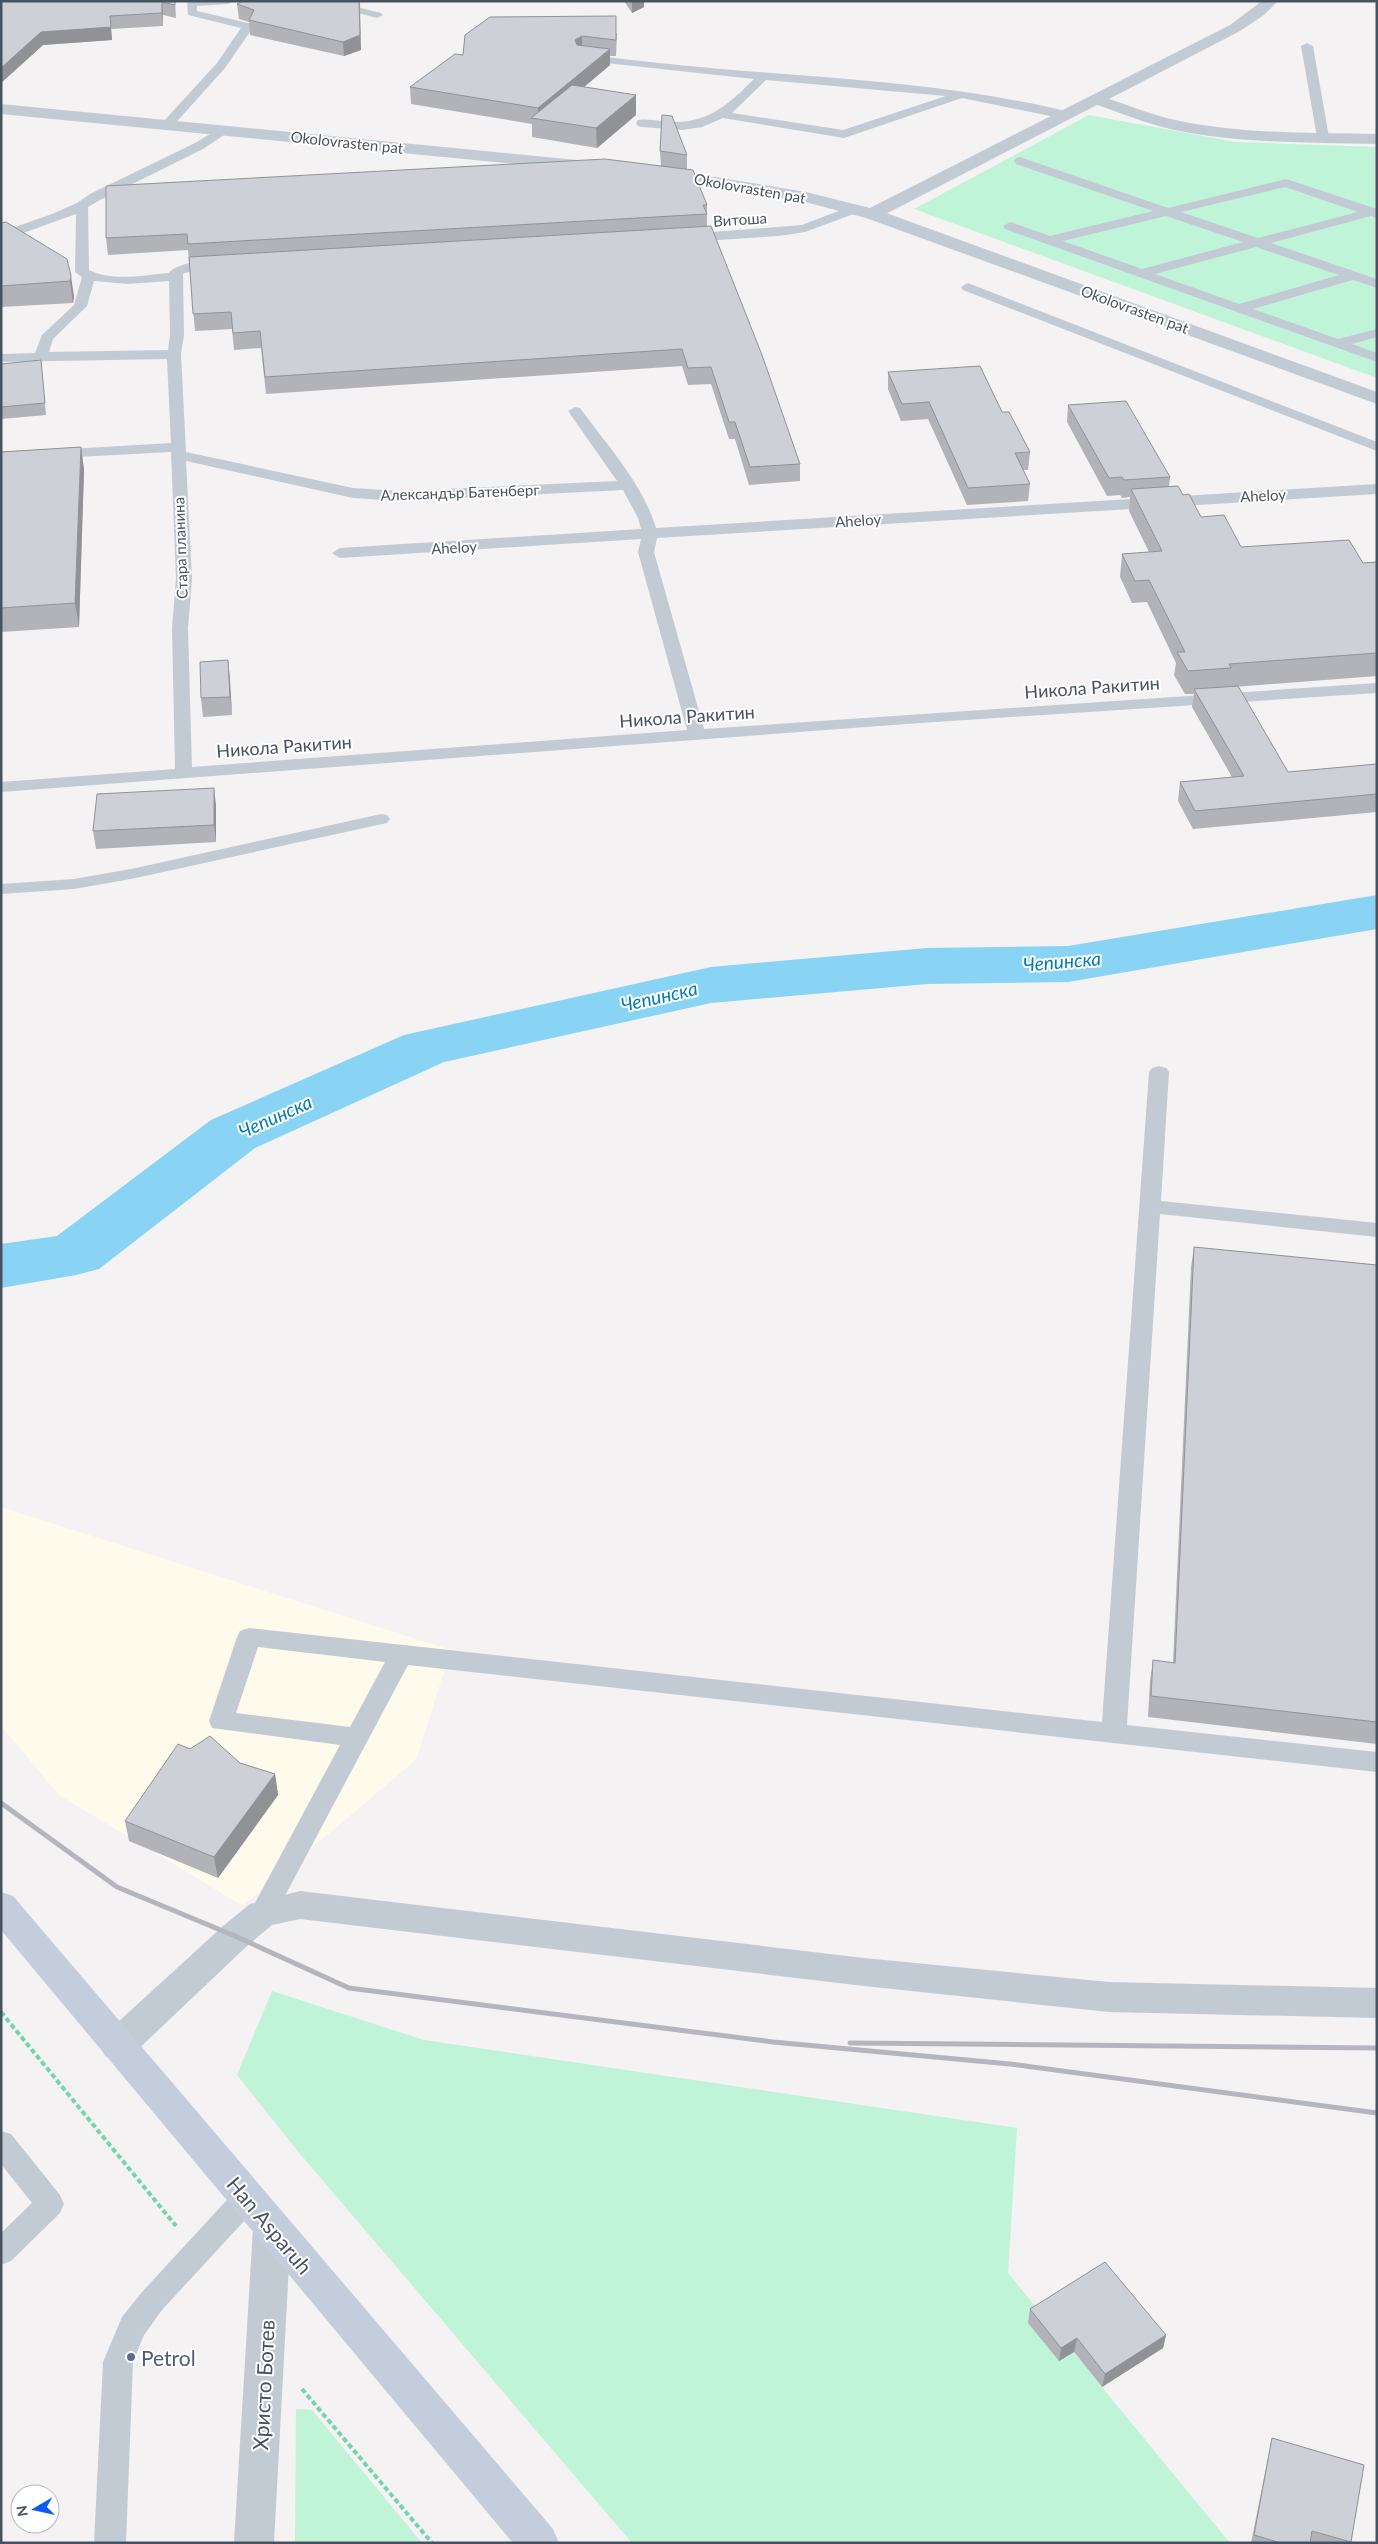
<svg xmlns="http://www.w3.org/2000/svg" width="1378" height="2544" font-family="Lato,sans-serif">
<style>
.commercial{fill:#fefaec}
.green{fill:#bff4d8}
.lines{fill:none;stroke-linecap:round;stroke-linejoin:round}
.river{fill:#89d3f4;fill-rule:evenodd}
.path{stroke:#73d5ae;stroke-width:4;stroke-dasharray:5 3;stroke-linecap:butt}
.service{fill:#c2cbd4;fill-rule:evenodd}
.minor{fill:#c2cbd4;fill-rule:evenodd}
.tertiary{fill:#c2cbd4;fill-rule:evenodd}
.secondary{fill:#c4cddc;fill-rule:evenodd}
.rail{stroke:#b4b6bd;stroke-width:5}
.wall{fill:#b1b3b9}
.shaded-wall{fill:#909296}
.building{fill:#ced0d7;stroke:#909296}
.service-dot{fill:#5c6f8a;stroke:#fff;stroke-width:2}
.labels{text-anchor:middle;dominant-baseline:central;stroke-width:4;stroke-linejoin:round;paint-order:stroke}
.far-street-label{font-size:15px;fill:#485361;stroke:#fff}
.street-label{font-size:18px;fill:#485361;stroke:#fff}
.water-label{font-size:19px;font-style:italic;fill:#027cb2;stroke:#fff}
.near-street-label{font-size:21px;fill:#485361;stroke:#fff}
.near-service-label{font-size:21px;fill:#4e5e75;stroke:#fff;text-anchor:start}
</style>
<rect width="100%" height="100%" fill="#f4f2f2"/>
<path class="commercial" d="M1,1507L451,1650L416,1760L243,1906L59,1795L1,1726Z"/>
<path class="green" d="M1089,115L1236,142L1377,147V378L914,209Z
M272,1991L424,2040L1017,2128L1008,2273L1230,2543H632L301,2155L237,2075Z
M296,2409L312,2410L422,2543H295Z"/>
<g class="lines">
<path class="river" d="M1377,895V929L1068,982L927,984L711,1003L444,1062L255,1148L99,1269L76,1275L1,1288V1244L57,1236L211,1120L404,1035L711,967L927,948L1068,946Z"/>
<path class="path" d="M1,2012L176,2226
M302,2389L432,2543"/>
<path class="service" d="M187,1H233L228,4L197,6V11L252,24L254,26L225,68L171,128L167,129L161,125L163,122L217,63L241,28L188,15Z
M312,1H333L381,13L383,15L377,18Z
M1307,43L1313,46L1329,137L1323,141L1317,137L1301,46Z
M582,54C628,60 675,65 721,69C838,79 955,84 1069,112L1071,115L1065,119L962,98L844,138L723,118L702,127L682,130L642,127L638,126L636,123L638,120C649,118 662,122 673,122C709,123 730,103 754,79L578,60L576,58ZM766,80L946,96L843,130L732,113Z
M223,126L227,127L229,130L227,133L203,149L100,200L88,207L89,270C113,282 144,275 169,273C175,263 218,256 225,264C216,273 195,268 183,274L184,335L181,354L186,452L353,488L400,491L617,481L568,411L575,407L580,408C607,445 643,484 656,528L1377,484V494L657,538L654,552L704,729L1377,683V693L920,723L1,792V782L175,769L172,628L176,579L171,452L1,461V453L171,443L167,359L1,362V354L35,353L42,335L74,305L82,277L75,272L76,214L1,241V232L52,214L77,203L90,194L195,143ZM94,281L127,284L169,281L170,335L168,350L49,352L53,339L87,306ZM186,461L353,498L400,501L623,490L638,518L641,529L340,548L332,553L340,558L641,539L638,552L687,730L192,767L188,628L192,579Z
M1020,157L1168,208L1286,179L1377,209V218L1371,216L1271,243L1377,279V288L1353,280L1253,309L1338,339L1377,329V337L1352,344L1377,353V362L1005,229L1003,226L1010,222L1050,236L1153,211L1016,164L1014,161L1016,158ZM1285,187L1358,212L1258,238L1181,212ZM1166,216L1243,242L1142,269L1063,241ZM1256,247L1339,275L1239,304L1155,274Z
M854,205L859,206L860,209L859,212L805,232L779,236L687,242L680,238L687,234L802,225Z
M968,283L1377,442V451L963,290L961,287Z
M381,814L387,815L390,819L387,823L131,879L74,889L1,894V884L74,879L131,869Z
M1159,1066L1166,1068L1169,1072L1161,1201L1377,1223V1237L1160,1214L1127,1725L1377,1752V1772L408,1665L271,1922L262,1925L253,1922L249,1914L340,1745L212,1728L209,1721L237,1637L240,1631L249,1628L1102,1722L1149,1072L1152,1068ZM258,1647L385,1662L350,1727L236,1713Z
M1,2131L11,2134L60,2195L64,2204L60,2213L11,2261L1,2265V2233L32,2203L1,2164Z
M247,2185L257,2189L261,2198L257,2207L162,2310L144,2335L133,2362L126,2543H94L103,2362L122,2317L142,2292L237,2189Z"/>
<path class="minor" d="M1262,1H1278L1264,15L1240,31L1109,99C1131,106 1152,115 1175,120C1241,134 1309,133 1377,134V144C1308,142 1238,144 1170,129C1145,123 1121,113 1097,105L878,218H866L864,214L866,210L1230,25Z
M300,1891L864,1958L1109,1982L1377,1988V2018L1109,2012L864,1986L300,1919L272,1925L247,1946L131,2056L118,2060L105,2056L100,2045L105,2034L223,1926L250,1904Z
M272,2211L285,2216L291,2228L274,2543H234L253,2228L259,2216Z"/>
<path class="tertiary" d="M1,104L587,161L595,166L587,171L1,114Z
M660,168L806,192L878,210L1377,392V404L866,218L805,202L654,176L652,173Z"/>
<path class="secondary" d="M1,1892L13,1896L553,2529L559,2543H513L1,1930Z"/>
<path class="rail" d="M1,1803L117,1887L235,1936L349,1988L773,2042L1010,2064L1377,2113
M850,2043L1377,2048"/>
</g>
<path class="wall" d="M1,1H175L176,18L163,15V26L111,29L112,40L43,45L1,83Z
M243,1H360L361,50L344,56L250,35L249,22L239,19L237,4Z
M624,1H644V7L632,13Z
M617,33L616,56H610V65L584,87L636,115L597,148L532,137V124L411,104L410,87L463,55L465,35Z
M660,151L687,155V169L707,205V226L800,464V481L749,485L735,439H729L711,384L688,385L682,366L266,394L261,348L234,350L232,329L195,331L188,250L108,255L106,238L661,166Z
M1,223L67,259L74,297L73,303L1,307Z
M41,360L46,415L1,419V364Z
M888,372L1002,412L1030,452L1028,470H1023L1030,484L1028,501L967,505L928,419L901,421L888,389Z
M1068,405L1170,477L1169,487L1183,495L1201,517L1241,547L1363,563L1377,562V676L1233,687L1288,772L1377,764V812L1193,829L1178,801L1180,782L1232,777L1192,707L1194,694H1185L1174,675L1176,663L1147,602L1132,603L1120,577L1122,554L1149,552L1129,511L1130,497L1122,498L1120,495L1107,496L1067,422Z
M81,447L84,470L79,627L1,632V452Z
M228,660L232,715L203,717L201,698Z
M216,805V842L96,849L93,831Z
M1194,1247L1377,1265V1744L1148,1717L1150,1681L1153,1660L1173,1663L1191,1267Z
M190,1749L275,1774L278,1795L218,1878L129,1841L125,1821Z
M1030,2309L1166,2335L1163,2348L1102,2387L1074,2352L1059,2361L1028,2323Z
M1272,2438L1364,2465L1351,2543H1251Z"/>
<path class="shaded-wall" d="M359,1L361,50L344,56L343,42Z
M632,1H644V7L632,13Z
M162,2L163,15V26L162,13Z
M110,16L112,40L43,45L1,83V68L41,32Z
M582,36V52L575,56V40Z
M610,49V65L545,120L538,119V108Z
M636,95V115L597,148L596,128Z
M71,276L74,297L73,303L70,281Z
M81,447L84,470L79,627L75,603Z
M228,660L230,679L232,715L230,697Z
M214,788L216,805V842L214,825Z
M275,1774L278,1795L218,1878L214,1857Z
M1166,2335L1163,2348L1102,2387L1105,2374Z
M1077,2338L1074,2352L1059,2361L1061,2348Z"/>
<path class="building" d="M1,1H175V5L162,2V13L110,16L111,27L41,32L1,68Z
M243,1H359L360,35L343,42L249,20L254,10L237,4Z
M616,16V40L582,36L575,40L577,45L610,49L538,108L410,87L455,54L463,55L465,35L490,17Z
M572,85L636,95L596,128L531,118Z
M662,115L672,116L687,155L660,151Z
M605,159L693,170L707,205H703L707,214L188,244L187,234L106,238V186Z
M6,222L67,259L71,276L70,281L1,286V223Z
M711,226L762,355L800,464L750,467L735,422H729L711,367L688,368L682,349L265,377L260,331L233,333L231,312L193,314L189,257Z
M41,360L45,403L1,407V364Z
M980,366L1002,412H1009L1030,452L1015,453L1030,484L968,488L929,402L902,404L888,372Z
M1126,401L1170,477L1124,480L1122,477L1109,478L1068,405Z
M81,447L75,603L1,608V452Z
M1178,486L1183,495L1189,494L1201,517L1224,515L1241,547L1349,540L1363,563L1377,562V653L1229,664L1231,668L1188,671L1177,652H1185L1149,580L1135,581L1122,554L1162,551L1131,489Z
M228,660L230,697L201,698L200,662Z
M1238,686L1288,772L1377,764V794L1195,811L1180,782L1244,776L1194,689Z
M214,788V825L93,831L97,794Z
M1194,1247L1377,1265V1722L1151,1696L1153,1660L1175,1663Z
M210,1736L240,1763L275,1774L214,1857L125,1821L178,1744L190,1749Z
M1105,2262L1166,2335L1105,2374L1077,2338L1061,2348L1030,2309Z
M1272,2438L1364,2465L1351,2542L1312,2531L1310,2543H1281L1254,2535Z"/>
<circle class="service-dot" cx="131" cy="2357" r="5"/>
<g class="labels">
<g class="far-street-label">
<text transform="translate(347 142) rotate(6)">Okolovrasten pat</text>
<text transform="translate(750 188) rotate(10)">Okolovrasten pat</text>
<text transform="translate(740 219) rotate(-4)">Витоша</text>
<text transform="translate(1135 309) rotate(20)">Okolovrasten pat</text>
<text transform="translate(460 492) rotate(-2)">Александър Батенберг</text>
<text transform="translate(1263 495) rotate(-3)">Aheloy</text>
<text transform="translate(858 520) rotate(-4)">Aheloy</text>
<text transform="translate(454 547) rotate(-3)">Aheloy</text>
<text transform="translate(180 548) rotate(-92)">Стара планина</text>
</g>
<g class="street-label">
<text transform="translate(1092 687) rotate(-4)">Никола Ракитин</text>
<text transform="translate(687 716) rotate(-4)">Никола Ракитин</text>
<text transform="translate(284 746) rotate(-4)">Никола Ракитин</text>
</g>
<g class="water-label">
<text transform="translate(1062 961) rotate(-5)">Чепинска</text>
<text transform="translate(659 996) rotate(-13)">Чепинска</text>
<text transform="translate(275 1116) rotate(-24)">Чепинска</text>
</g>
<g class="near-street-label">
<text transform="translate(270 2225) rotate(50)">Han Asparuh</text>
<text transform="translate(263 2385) rotate(-87)">Христо Ботев</text>
</g>
<g class="near-service-label">
<text x="141" y="2357">Petrol</text>
</g>
</g>
<rect width="1378" height="2544" fill="none" stroke="#485361" stroke-width="5"/>
<g transform="translate(35 2509) rotate(261)"><circle r="24" fill="#ffffff" stroke="#b6bac0"/>
<path d="M0-4L9 19L0 12L-9 19Z" fill="#0c5bf4"/>
<text y="-8" font-size="14" font-weight="bold" text-anchor="middle" fill="#485361">N</text>
</g>
</svg>
